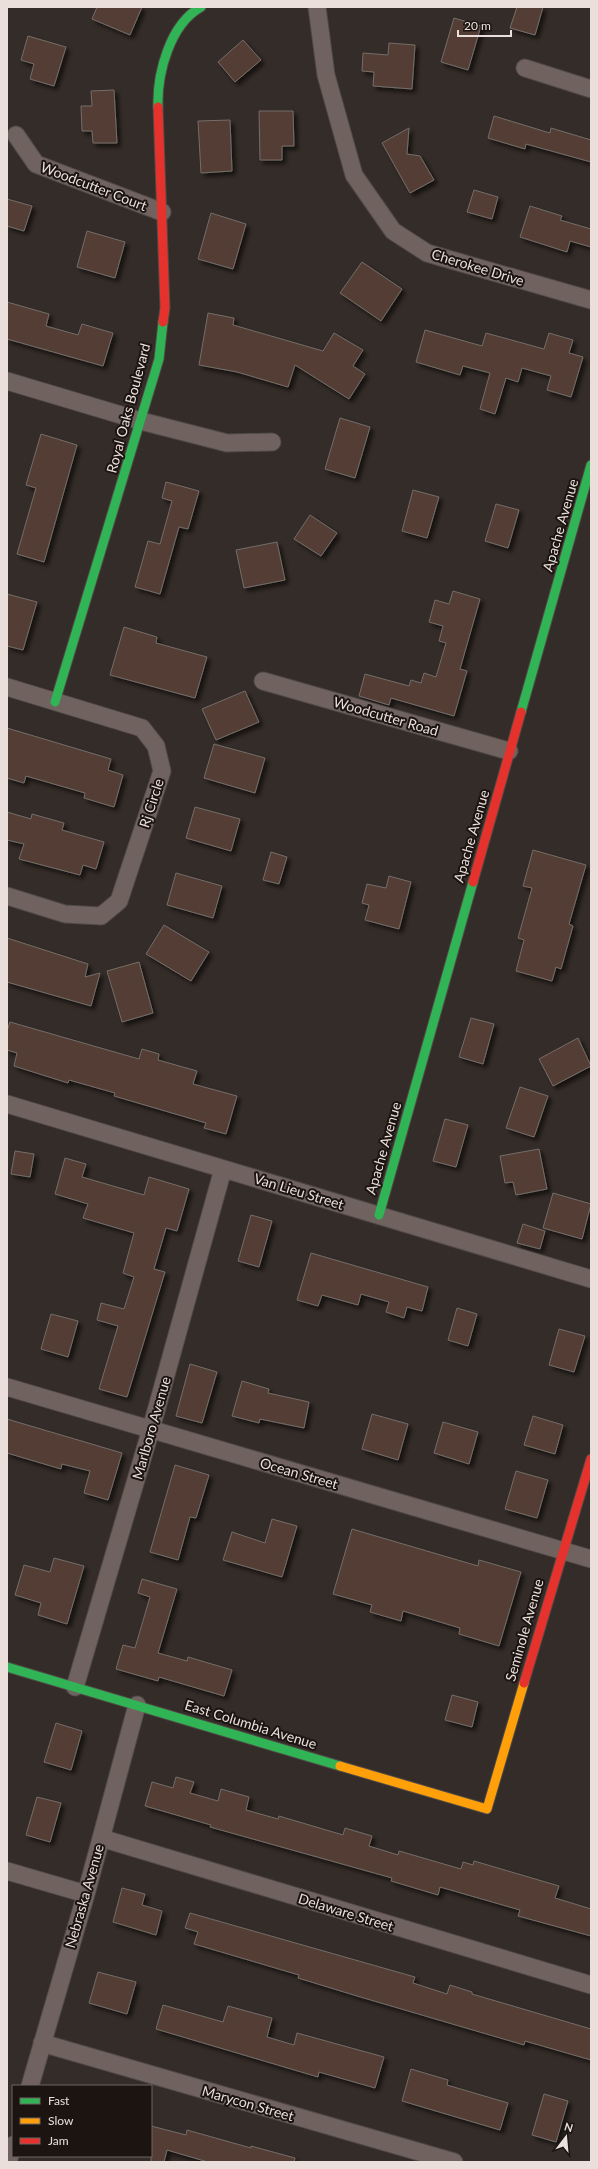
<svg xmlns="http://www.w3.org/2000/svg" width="598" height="2169" font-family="Lato,sans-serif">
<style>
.building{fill:#523e34;stroke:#746d69;filter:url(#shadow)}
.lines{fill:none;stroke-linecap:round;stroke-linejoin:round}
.street-casing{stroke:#504945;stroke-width:19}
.fast-casing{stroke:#504945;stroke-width:11}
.slow-casing{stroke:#504945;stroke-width:11}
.jam-casing{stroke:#504945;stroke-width:11}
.street{stroke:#70635f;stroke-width:17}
.fast{stroke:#30b455;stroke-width:9}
.slow{stroke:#ff9f0a;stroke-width:9}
.jam{stroke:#e5322d;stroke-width:9}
.labels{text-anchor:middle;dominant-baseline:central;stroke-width:4;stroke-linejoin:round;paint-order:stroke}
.street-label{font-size:14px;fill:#eadfdb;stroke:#1b1411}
</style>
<defs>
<filter id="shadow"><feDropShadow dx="3.5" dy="3.5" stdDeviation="2" flood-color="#0009"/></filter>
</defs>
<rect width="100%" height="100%" fill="#342c28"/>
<path class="building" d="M97,7H142L130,35L92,19Z
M517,7H543L535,35L510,28Z
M454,18L481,26L468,70L441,62Z
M28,36L66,47L54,86L30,79L34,64L21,60Z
M243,40L261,60L235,82L218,62Z
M389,43L415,45L412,89L373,86L374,72L362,71L363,53L388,55Z
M114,90L117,143H93L92,131H82L81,106H92L91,91Z
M259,111H293L294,146H282V160H260Z
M494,116L550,133L551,128L591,140V162L526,144L525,149L488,138Z
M230,120L232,171L201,173L198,121Z
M409,128L407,154L420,156L434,180L410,193L382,143Z
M474,190L498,197L492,219L467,212Z
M7,199L32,206L24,231L7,226Z
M530,206L562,216L560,220L591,229V247L570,241L567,252L520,237Z
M211,213L246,224L233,269L198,259Z
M87,231L125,242L115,278L77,267Z
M362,262L402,289L381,321L340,293Z
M7,302L49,314L46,326L78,335L82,324L113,333L103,366L7,339Z
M208,313L234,318L233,325L323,351L334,333L363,350L353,366L365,374L349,399L295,365L288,387L237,372L199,365Z
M425,330L482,346L486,333L544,349L549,333L573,340L569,353L583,357L571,397L547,390L551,376L522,368L518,382L506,378L495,414L480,409L490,373L463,366L460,375L416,362Z
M340,418L370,427L355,478L325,469Z
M41,434L77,445L44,562L17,554L36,488L26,485Z
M166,482L199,491L188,529L179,527L160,594L135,587L148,541L160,544L172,501L162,498Z
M413,490L439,497L427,538L402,531Z
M496,504L519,510L508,548L485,541Z
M310,515L337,533L321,556L294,539Z
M277,542L285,580L244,588L236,550Z
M453,591L480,599L460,669L467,671L454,716L391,698L389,705L359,696L365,674L409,686L411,680L421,683L424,673L436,677L446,643L439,641L443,626L429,622L435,600L449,604Z
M7,594L37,602L23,650L7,646Z
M124,627L157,637L156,643L207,657L195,698L110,675Z
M245,691L259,722L216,740L202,709Z
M7,728L111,759L108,770L123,775L114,807L84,798L85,793L26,776L24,783L7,778Z
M214,744L265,758L255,793L204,778Z
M195,807L240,819L231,851L186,838Z
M7,812L31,819L32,814L64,823L62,830L104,842L96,869L83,865L80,875L19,859L24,844L7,840Z
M533,850L586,865L569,924L573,926L561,969L556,967L552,981L516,971L524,940L518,938L532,888L523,886Z
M271,852L287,857L279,884L263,880Z
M176,873L222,886L213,918L167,905Z
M389,876L411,882L399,929L365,920L369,905L362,903L367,884L386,888Z
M164,925L209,952L191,981L146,954Z
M7,938L88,964L85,977L100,973L91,1006L7,982Z
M139,962L153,1013L122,1022L107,971Z
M471,1018L494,1024L483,1064L459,1057Z
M10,1022L139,1059L142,1049L159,1054L158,1060L197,1071L193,1084L237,1096L226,1134L204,1128L206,1123L114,1096L115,1093L69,1080L68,1083L14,1066L17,1053L7,1050V1031Z
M578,1038L591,1066L553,1086L539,1059Z
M520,1087L548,1096L534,1137L506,1128Z
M445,1119L468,1125L456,1167L433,1161Z
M539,1149L547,1189L516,1195L513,1182L505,1183L500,1156Z
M15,1151L34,1154L30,1177L11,1174Z
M65,1158L86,1164L82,1177L144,1195L149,1177L189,1189L177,1231L166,1228L154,1269L165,1272L127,1397L99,1389L118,1326L97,1320L101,1303L124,1309L134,1277L123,1273L134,1233L83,1218L88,1204L55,1194Z
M553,1193L591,1204L582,1239L543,1228Z
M251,1215L272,1221L259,1267L238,1261Z
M523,1224L545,1231L540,1249L517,1243Z
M311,1253L428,1287L422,1311L407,1307L404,1318L386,1312L389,1302L361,1294L358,1305L322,1295L318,1306L297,1300Z
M457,1308L477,1314L468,1346L448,1340Z
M51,1314L78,1321L68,1357L41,1349Z
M559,1329L585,1336L574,1372L549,1365Z
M190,1364L217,1372L202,1423L176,1416Z
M242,1381L269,1389L268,1393L309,1402L304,1428L260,1419L259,1423L232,1416Z
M372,1414L408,1424L398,1460L362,1449Z
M533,1416L563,1425L555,1454L524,1445Z
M7,1419L122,1453L108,1500L84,1493L90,1471L62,1464L61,1469L7,1453Z
M443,1422L478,1432L469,1464L434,1453Z
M175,1465L209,1475L196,1518L190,1517L178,1560L150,1552Z
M516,1471L548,1480L537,1518L505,1509Z
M272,1519L297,1526L282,1577L223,1560L232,1532L265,1543Z
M352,1529L478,1566L479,1560L521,1572L499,1646L459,1634L460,1628L403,1611L401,1621L370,1612L372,1605L333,1594Z
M54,1558L84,1566L67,1624L38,1615L41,1603L15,1595L24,1565L50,1572Z
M142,1579L177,1589L158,1653L187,1661L188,1657L232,1670L224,1696L159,1677L158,1681L116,1669L123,1645L135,1648L150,1597L138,1593Z
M452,1695L478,1702L472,1727L445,1720Z
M56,1723L82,1731L71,1770L44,1762Z
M176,1777L194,1782L190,1793L218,1801L221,1789L249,1797L246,1810L278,1819L279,1816L343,1835L345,1828L372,1836L369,1846L398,1855L399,1851L461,1869L463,1862L473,1865L474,1861L559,1886L555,1898L591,1909V1936L518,1916L520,1910L440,1887L438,1895L391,1881L392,1878L210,1827L211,1825L145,1806L152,1782L173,1788Z
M37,1797L61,1803L50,1842L26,1835Z
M122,1888L145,1894L142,1905L162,1911L156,1935L113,1922Z
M190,1913L415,1977L413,1983L447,1994L450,1985L472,1992V1994L591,2029V2060L525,2041L524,2045L357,1996L298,1978L299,1975L194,1944L198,1932L185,1928Z
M98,1972L136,1982L127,2014L89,2003Z
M163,2005L223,2022L228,2006L272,2018L267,2037L294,2045L297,2033L384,2057L375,2088L319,2072L318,2077L156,2029Z
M411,2069L448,2080L447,2085L508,2103L500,2130L402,2101Z
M544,2094L568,2101L556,2142L532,2135Z
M151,2126L186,2135L187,2130L251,2148V2146L295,2158L294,2162H208L167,2150L164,2162H151Z"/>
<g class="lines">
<g class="street-casing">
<path id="street" d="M317,7L326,75L354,175L393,231L427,253L591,300
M525,68L591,89
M16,135L36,164L162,212
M7,381L141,421L227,443L272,442
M263,681L509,751
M7,687L142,728L156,746L162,771L119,901L101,916L65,914L7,896
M7,1104L591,1279
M7,1387L591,1559
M75,1687L151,1429L223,1169
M101,1838L591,1985
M7,1871L86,1894
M42,2043L454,2162
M30,2086L86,1894L137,1705
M8,2162L13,2145"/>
</g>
<g class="fast-casing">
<path id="fast" d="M158,107C157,73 170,24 201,7
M55,702L159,359L163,322
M521,712L591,465
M379,1215L473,882
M7,1667L340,1766"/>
</g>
<g class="slow-casing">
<path id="slow" d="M340,1766L487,1809L524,1683"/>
</g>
<g class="jam-casing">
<path id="jam" d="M158,107L165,308L163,322
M473,882L521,712
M524,1683L591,1459"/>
</g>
<use href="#street" class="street"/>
<use href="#fast" class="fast"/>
<use href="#slow" class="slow"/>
<use href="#jam" class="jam"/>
</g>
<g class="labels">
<g class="street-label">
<text transform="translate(94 186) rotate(21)">Woodcutter Court</text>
<text transform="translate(478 267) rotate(17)">Cherokee Drive</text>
<text transform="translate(128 408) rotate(-75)">Royal Oaks Boulevard</text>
<text transform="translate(560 525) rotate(-74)">Apache Avenue</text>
<text transform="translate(386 716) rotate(16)">Woodcutter Road</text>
<text transform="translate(151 803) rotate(-72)">Rj Circle</text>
<text transform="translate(471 836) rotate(-74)">Apache Avenue</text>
<text transform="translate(383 1148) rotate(-74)">Apache Avenue</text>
<text transform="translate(299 1191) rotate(17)">Van Lieu Street</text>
<text transform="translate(151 1428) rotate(-74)">Marlboro Avenue</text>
<text transform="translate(299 1473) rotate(16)">Ocean Street</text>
<text transform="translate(524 1630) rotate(-74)">Seminole Avenue</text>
<text transform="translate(251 1724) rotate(17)">East Columbia Avenue</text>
<text transform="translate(84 1896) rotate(-74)">Nebraska Avenue</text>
<text transform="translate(346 1912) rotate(17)">Delaware Street</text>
<text transform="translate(248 2103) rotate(16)">Marycon Street</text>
</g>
</g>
<rect width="598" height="2169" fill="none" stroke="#eadfdb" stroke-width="16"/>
<rect x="12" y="2085" width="140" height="72" fill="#1b1411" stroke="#6e6562"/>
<rect x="20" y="2098" width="20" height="6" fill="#30b455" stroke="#6e6562"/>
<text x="48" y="2105" font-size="12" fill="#eadfdb">Fast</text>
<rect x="20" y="2118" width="20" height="6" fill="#ff9f0a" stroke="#6e6562"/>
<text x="48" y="2125" font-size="12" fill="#eadfdb">Slow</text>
<rect x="20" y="2138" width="20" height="6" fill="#e5322d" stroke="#6e6562"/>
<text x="48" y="2145" font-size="12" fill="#eadfdb">Jam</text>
<g transform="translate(566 2137) rotate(16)" stroke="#1b1411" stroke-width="3" paint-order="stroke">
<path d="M0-3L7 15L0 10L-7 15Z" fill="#eadfdb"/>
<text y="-6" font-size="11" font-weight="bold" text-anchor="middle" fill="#eadfdb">N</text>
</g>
<path d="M458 30v6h53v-6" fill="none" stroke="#eadfdb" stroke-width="2"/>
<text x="464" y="30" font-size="12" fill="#eadfdb" stroke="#1b1411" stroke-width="3" paint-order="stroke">20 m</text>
</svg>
